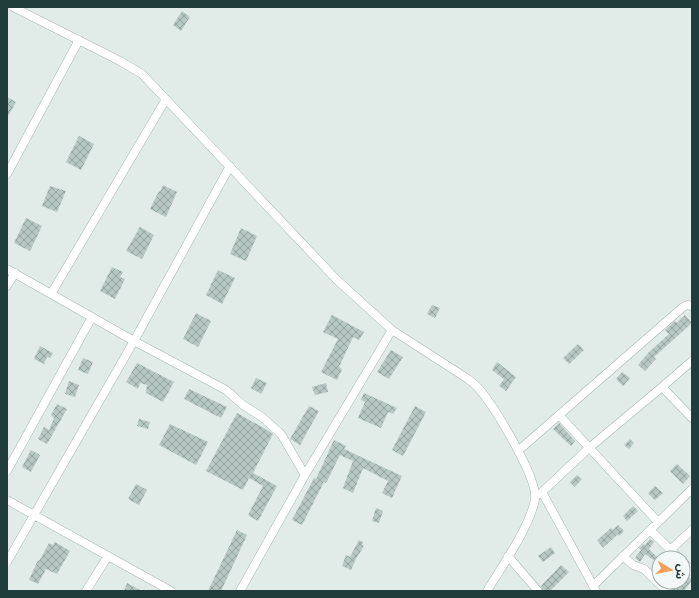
<svg xmlns="http://www.w3.org/2000/svg" width="699" height="598" font-family="'Golos Text','Noto Sans Arabic',sans-serif">
<style>
.building{fill:url(#building-cross-hatch)}
.lines{fill:none;stroke-linecap:round;stroke-linejoin:round}
.minor-casing{stroke:#a4b4b1;stroke-width:9}
.minor{stroke:#fff;stroke-width:8}
</style>
<defs>
<pattern id="building-cross-hatch" width="8" height="8" patternUnits="userSpaceOnUse"><rect width="8" height="8" fill="#b7c7c3"/><path d="M0 0l8 8M0 8l8-8" fill="none" stroke="#94a3a0"/></pattern>
</defs>
<rect width="100%" height="100%" fill="#e1ece9"/>
<path class="building" d="M182,11L190,17L181,31L173,25Z
M7,97L16,102L7,118Z
M79,136L94,144L81,170L66,162Z
M163,185L177,192L166,217L150,209L159,191L160,192Z
M50,186L66,191L57,212L42,206Z
M26,218L42,226L30,251L14,243Z
M140,227L154,235L142,259L126,251Z
M241,228L257,236L246,261L230,254Z
M112,267L123,272L120,277L125,279L115,299L100,291Z
M218,270L235,278L222,304L206,295Z
M432,305L440,308L435,318L427,314Z
M196,313L211,321L198,347L183,339Z
M332,315L364,332L359,340L353,337L339,367L342,369L337,380L321,372L338,339L323,332Z
M685,315L692,323L654,357L656,359L645,371L638,365L649,352L669,334L665,330L675,321L677,323Z
M578,344L584,350L569,364L563,358Z
M40,346L53,353L50,358L47,357L44,364L34,359Z
M391,350L403,357L389,379L377,372Z
M83,358L93,362L88,374L78,370Z
M497,362L516,377L506,391L499,386L504,379L492,370Z
M137,363L174,382L163,402L146,393L147,385L140,383L138,389L126,382Z
M622,372L630,378L623,386L616,379Z
M256,378L267,383L261,394L251,388Z
M69,381L79,385L75,397L65,394Z
M326,383L328,392L315,395L312,387Z
M189,389L227,407L221,418L184,399Z
M364,393L397,408L393,414L388,412L381,428L358,418L365,402L361,400Z
M57,404L67,409L47,444L38,439L44,427L49,430L54,418L51,415Z
M309,406L319,411L300,445L290,439Z
M415,406L426,412L403,456L392,450Z
M237,413L269,431L273,434L253,473L277,486L258,521L248,515L263,486L249,478L243,490L206,471Z
M139,419L150,422L148,429L137,426Z
M559,423L575,441L571,446L553,429Z
M170,424L208,442L196,465L159,445Z
M630,439L634,443L629,449L624,445Z
M334,440L346,446L344,449L402,476L392,498L382,493L388,481L363,468L353,493L343,488L353,461L340,455L326,483L324,482L302,525L292,520L314,478L316,479Z
M31,450L40,455L31,472L22,467Z
M677,464L690,476L683,484L670,471Z
M577,475L582,479L575,487L570,482Z
M136,484L147,490L139,505L128,499Z
M655,486L663,493L655,500L648,493Z
M633,506L638,511L627,521L623,516Z
M376,508L383,511L379,523L372,521Z
M618,525L624,531L619,536L618,534L603,548L597,540L611,528L613,530Z
M237,530L247,535L221,591H208Z
M650,539L654,542L649,549L659,559L658,563L645,554L640,562L635,558L641,550L639,548L644,544L645,545Z
M359,540L363,542L362,545L364,546L356,559L351,570L342,566L346,555L350,557Z
M55,542L70,551L57,574L46,569L38,584L29,580L38,560L39,561L42,556L49,543L53,545Z
M551,547L555,553L543,562L538,556Z
M561,565L569,572L550,591H543L541,586Z
M683,572L692,580L684,591H672L671,587L666,582H683Z
M127,583L142,591H124Z"/>
<g class="lines">
<g class="minor-casing">
<path id="minor" d="M13,7L120,61L142,74L337,280L392,330L468,379C472,382 476,385 479,389C494,406 538,478 535,499C530,527 502,566 487,591
M7,174L79,40
M7,269L134,341L226,390L243,405L262,417L281,434L305,475
M7,286L15,273
M51,294L166,99
M662,387L692,418
M559,415L658,522
M519,450L683,307L687,305L692,306
M7,471L92,317
M542,492L589,448L662,387L692,361
M539,494L542,492L596,591
M7,500L171,591
M650,530L679,558
M670,550L692,530
M508,556L538,591
M623,556L633,565L644,569L667,591
M7,562L134,341L230,166
M683,562L692,571
M593,586L692,489
M86,591L108,556
M240,591L305,475L392,330"/>
</g>
<use href="#minor" class="minor"/>
</g>
<rect width="699" height="598" fill="none" stroke="#213d3b" stroke-width="16"/>
<g transform="translate(671 570) rotate(100)"><circle r="19" fill="#f2f8f7" stroke="#9eadac"/>
<path d="M0-3L7 15L0 10L-7 15Z" fill="#f39f59"/>
<text y="-6" font-size="11" font-weight="bold" text-anchor="middle" fill="#213d3b">ش</text>
</g>
</svg>
